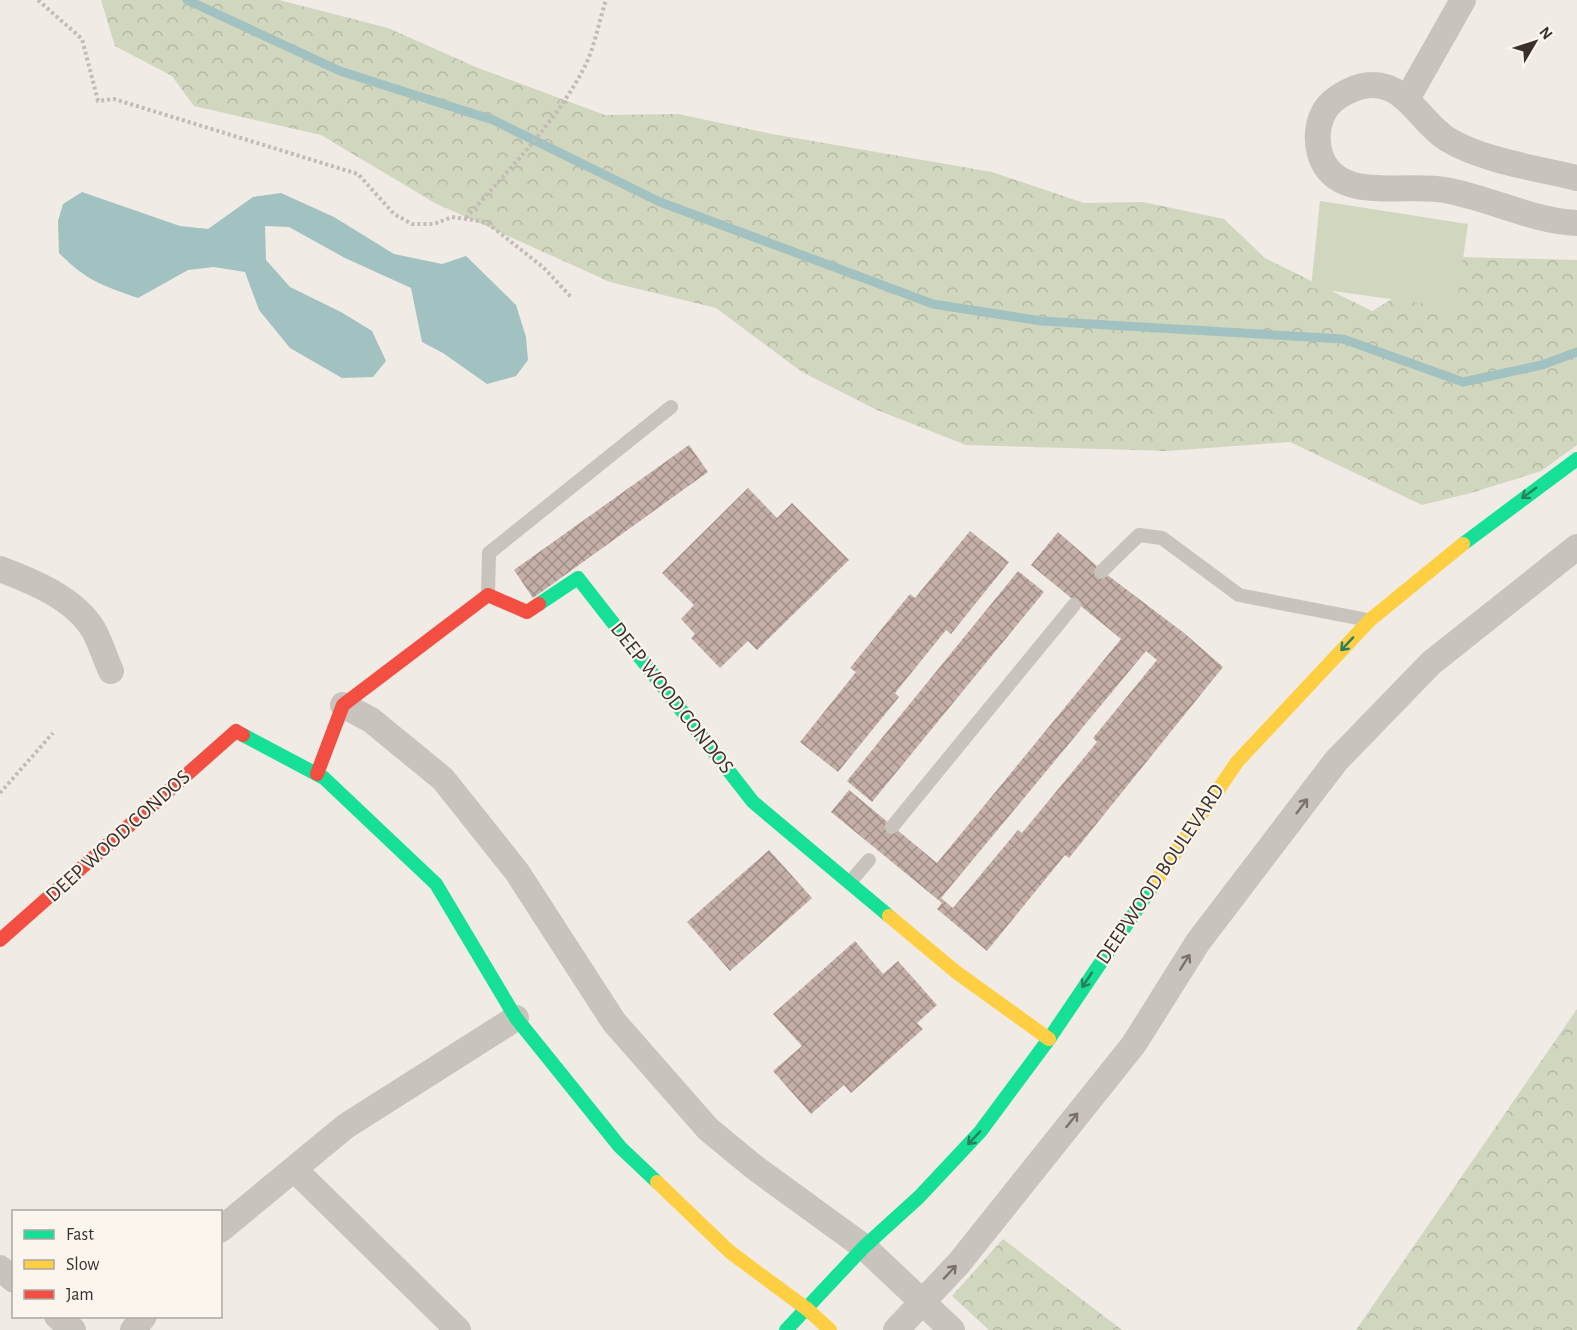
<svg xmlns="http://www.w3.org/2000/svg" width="1577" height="1330" font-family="'Alegreya Sans',sans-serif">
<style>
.forest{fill:url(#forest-crowns)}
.pitch{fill:#d1d6bf}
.water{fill:#a1c2c1}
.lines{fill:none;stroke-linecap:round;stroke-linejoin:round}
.stream{stroke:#a1c2c1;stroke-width:9}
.building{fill:url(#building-cross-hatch);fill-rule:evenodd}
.path{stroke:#c2bbb6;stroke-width:4;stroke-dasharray:3 3;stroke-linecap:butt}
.lane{stroke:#c9c3be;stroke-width:14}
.street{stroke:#c9c3be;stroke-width:26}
.fast{stroke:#16e098;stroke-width:14}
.slow{stroke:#ffcf43;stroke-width:14}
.jam{stroke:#f24e42;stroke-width:14}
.oneway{stroke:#2a7f5c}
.oneway2{stroke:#7b726d}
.labels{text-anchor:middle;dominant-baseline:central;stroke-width:4.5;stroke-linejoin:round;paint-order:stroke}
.street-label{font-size:21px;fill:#3b302b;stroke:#fbf5ee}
</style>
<defs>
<pattern id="forest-crowns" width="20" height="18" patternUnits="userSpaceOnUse" patternTransform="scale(1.5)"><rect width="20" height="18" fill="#d1d6bf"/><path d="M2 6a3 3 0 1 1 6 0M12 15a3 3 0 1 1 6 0" fill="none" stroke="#b4b8a4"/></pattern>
<pattern id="building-cross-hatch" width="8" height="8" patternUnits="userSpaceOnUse" patternTransform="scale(1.5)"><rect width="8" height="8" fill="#c3afa7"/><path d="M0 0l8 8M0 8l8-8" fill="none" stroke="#a08f88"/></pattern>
</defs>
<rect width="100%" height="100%" fill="#f0ebe5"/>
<path class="forest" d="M101,0H279L388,28L478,68L605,115L678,114L772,134L992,172L1084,203L1143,202L1224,219L1265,258L1372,311L1463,257L1577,260V445L1541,471L1471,493L1422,505L1290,442L1167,451L966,445L877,410L802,372L716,308L610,282L435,203L321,135L194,106L172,76L115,46Z
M1577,1009V1330H1356Z
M1003,1239L1122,1330H989L952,1296Z"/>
<path class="pitch" d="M1320,201L1468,224L1456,308L1311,288Z"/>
<path class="water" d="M82,192L180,226L208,229L253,197L281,193L334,217L394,254L442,264L466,256L516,305L526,337L528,360L516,376L487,384L443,353L422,342L411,288L345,258L289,227L265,226L266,260L290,287L341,312L372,331L386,361L373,377L342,378L290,348L259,310L245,272L214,267L188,270L138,298C101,285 87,281 59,253L58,221L63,204Z"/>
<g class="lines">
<path class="stream" d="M187,0L340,71L493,120L660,202L933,304L1041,321L1343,339L1463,382L1542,365L1577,352"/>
</g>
<path class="building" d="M689,445L708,472L533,598L514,570Z
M748,488L777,518L792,503L849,560L757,650L748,641L720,668L691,638L695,634L681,619L694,605L662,573Z
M970,531L1009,562L951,634L946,630L895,693L899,697L838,772L800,742L856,672L850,668L910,594L915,598Z
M1058,532L1106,574L1184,633L1223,667L1069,858L1065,855L987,951L937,909L942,903L831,812L849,790L937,863L1121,639L1031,565ZM1146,651L1157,660L1093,738L1097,742L1022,833L1018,830L953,908L941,898Z
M1018,571L1044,592L872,802L847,781Z
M769,850L812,898L730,971L687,922Z
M855,941L883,974L898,961L937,1005L917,1023L923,1029L851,1093L844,1085L811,1114L773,1071L802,1046L773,1014Z"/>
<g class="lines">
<path class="path" d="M38,0L82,39L98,101L114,99L358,174L394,214L412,224H434L452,217L486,222L544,268L571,297
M466,218C508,170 556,123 585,66C595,46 599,21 606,0
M0,793L53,733"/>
<path class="lane" d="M1101,572L1139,535L1162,538L1239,595L1368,620
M488,595L489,553L671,407
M892,827L1074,605
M850,882L869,860"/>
<path class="street" d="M1407,99L1463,0
M1577,178C1536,168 1483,161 1447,139C1421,123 1406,84 1372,85C1356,85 1333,97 1325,110C1317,124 1316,139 1320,154C1336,205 1405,182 1445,190C1490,198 1532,221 1577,223
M0,569C32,581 74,598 93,629C100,641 105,658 111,671
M343,705L371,720L443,779L517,872L614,1022L708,1129L754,1167L864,1247L952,1330
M294,1169L458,1330
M220,1230L346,1126L516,1018
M0,1268L14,1280
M57,1316L73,1330
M133,1330L144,1316
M896,1330L959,1263L1134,1044L1198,942L1336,761L1431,663L1577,547"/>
<path class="fast" d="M1463,544L1577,459
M539,604L578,578L753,802L889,916
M243,735L324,778L436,884L516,1018L620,1147L657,1182
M786,1330L864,1247L919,1197L980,1132L1049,1039L1154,884"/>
<path class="slow" d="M1154,884L1237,762L1370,620L1463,544
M889,916L956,972L1049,1039
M657,1182L730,1252L807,1309L830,1330"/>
<path class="jam" d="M317,774L343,705L488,595L527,612L539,604
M0,940L236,731L243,735"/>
</g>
<defs><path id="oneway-shaft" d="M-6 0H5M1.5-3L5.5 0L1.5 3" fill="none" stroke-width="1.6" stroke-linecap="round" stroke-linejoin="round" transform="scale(1.5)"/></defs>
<g class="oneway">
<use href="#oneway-shaft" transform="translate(1529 493) rotate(144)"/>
<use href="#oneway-shaft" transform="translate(1347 644) rotate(133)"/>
<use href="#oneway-shaft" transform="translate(1087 980) rotate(124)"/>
<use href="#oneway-shaft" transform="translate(974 1138) rotate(133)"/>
</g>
<g class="oneway2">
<use href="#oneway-shaft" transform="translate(1302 806) rotate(-53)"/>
<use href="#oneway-shaft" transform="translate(1185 962) rotate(-58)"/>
<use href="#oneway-shaft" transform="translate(1072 1120) rotate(-51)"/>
<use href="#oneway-shaft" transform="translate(950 1272) rotate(-47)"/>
</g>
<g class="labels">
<g class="street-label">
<text transform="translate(672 698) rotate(52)">DEEP WOOD CONDOS</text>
<text transform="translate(118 836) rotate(-42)">DEEP WOOD CONDOS</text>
<text transform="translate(1160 874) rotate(-56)">DEEPWOOD BOULEVARD</text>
</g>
</g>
<rect x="12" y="1210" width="210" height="108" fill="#fbf5ee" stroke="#aea6a0" stroke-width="1.5"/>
<rect x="24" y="1230" width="30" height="9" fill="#16e098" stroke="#aea6a0" stroke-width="1.5"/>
<text x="66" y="1240" font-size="18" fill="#3b302b">Fast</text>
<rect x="24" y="1260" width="30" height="9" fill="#ffcf43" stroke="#aea6a0" stroke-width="1.5"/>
<text x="66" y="1270" font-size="18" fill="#3b302b">Slow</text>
<rect x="24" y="1290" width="30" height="9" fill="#f24e42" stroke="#aea6a0" stroke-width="1.5"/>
<text x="66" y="1300" font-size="18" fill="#3b302b">Jam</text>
<g transform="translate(1535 42) rotate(51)" stroke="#fbf5ee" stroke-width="4.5" paint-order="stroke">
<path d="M0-4.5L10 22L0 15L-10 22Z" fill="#3b302b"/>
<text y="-9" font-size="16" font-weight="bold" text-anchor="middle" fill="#3b302b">N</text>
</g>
</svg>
